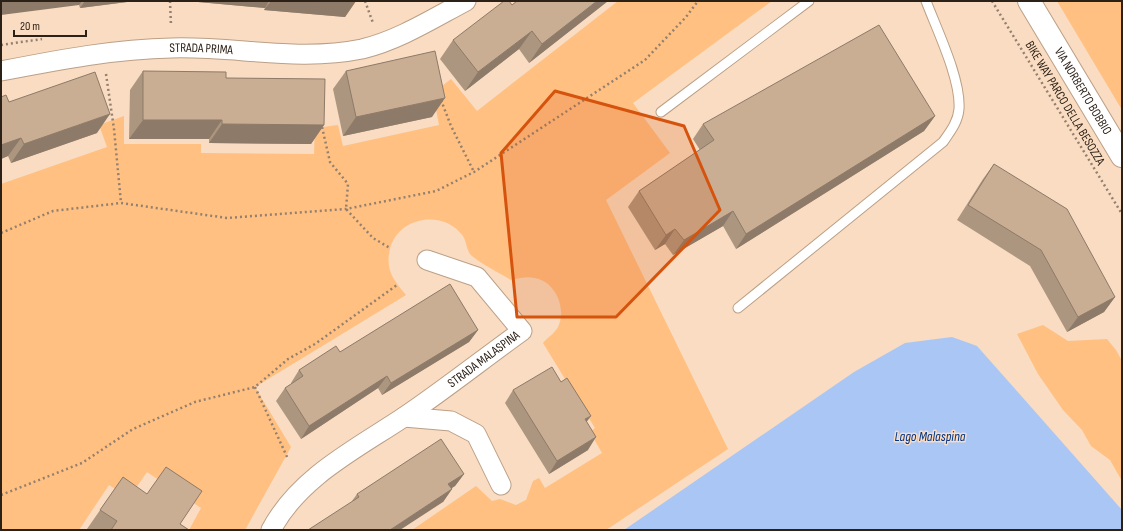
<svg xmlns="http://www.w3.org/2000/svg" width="1123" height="531" font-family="'Sofia Sans Condensed',sans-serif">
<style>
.green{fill:#ffc082}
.water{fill:#aac6f5}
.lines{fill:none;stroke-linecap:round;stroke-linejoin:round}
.service-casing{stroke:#bba087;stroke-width:11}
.minor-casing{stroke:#bba087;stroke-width:21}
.tertiary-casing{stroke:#bba087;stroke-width:24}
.path{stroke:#94806e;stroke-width:2.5;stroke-dasharray:2 3;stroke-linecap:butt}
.service{stroke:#fff;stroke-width:9}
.minor{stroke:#fff;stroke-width:19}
.tertiary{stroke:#fff;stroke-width:22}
.wall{fill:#ad967f}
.shaded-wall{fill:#8d7a68}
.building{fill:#c9ae94;stroke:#8d7a68}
.marked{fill:#d5530d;fill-opacity:0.2;stroke:#d5530d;stroke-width:3;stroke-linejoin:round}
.labels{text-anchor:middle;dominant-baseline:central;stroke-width:3;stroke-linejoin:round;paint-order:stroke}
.street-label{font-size:13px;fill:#2c2117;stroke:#f9dcc1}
.water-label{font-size:14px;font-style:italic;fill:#003389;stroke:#f9dcc1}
</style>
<rect width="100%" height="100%" fill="#f9dcc1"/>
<path class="green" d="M618,1H772L633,103L670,153L606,200L728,449L606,530H412L476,486L492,501L500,499L516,505L526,500L533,481L539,478L545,488L602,453L590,432L595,428L543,343C547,338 555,333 558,327C567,309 556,282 535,278C526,276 519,278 511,280C498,272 483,265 472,256C466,251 467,242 463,236C444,209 398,216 390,249C385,269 393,280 406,295L255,387L291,447L245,530H189L201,508L147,472L129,498L109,485L79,530H1V184L107,147L99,125L124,116V144H201V153L314,154L315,128L338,125L343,146L439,125L433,93L451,79L477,111Z
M1057,1H1122V110Z
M1043,325L1068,341L1107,339L1116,350L1122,361V481L1110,460L1091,446L1082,430L1063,410L1038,374L1017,334Z"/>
<path class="water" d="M952,337L977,346L1122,510V530H624L854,372L905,343Z"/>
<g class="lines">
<g class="service-casing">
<path id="service" d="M661,112L809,1
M738,308L943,142C950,132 958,122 959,109C961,79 937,30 926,1"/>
</g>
<g class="minor-casing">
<g id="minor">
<path id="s1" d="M1,71C58,60 114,49 172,48C235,46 298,62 362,49C399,40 432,19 466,1"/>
<path d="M404,417L451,421L476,434L501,485"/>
<path id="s2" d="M271,530C299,477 356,449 404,417C444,390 483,359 522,331L477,277L427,260"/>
</g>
</g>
<g class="tertiary-casing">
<g id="tertiary">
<path id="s3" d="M1029,1L1122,156"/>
</g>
</g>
<path class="path" d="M170,1L171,26
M365,1L373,23
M992,1L1122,214
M1,45L42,39
M106,74L114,129L121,203
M441,100L451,126L474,172
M322,127L330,162L348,184L346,209L373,238L390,248
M1,233L53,211L121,203L227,218L346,209L436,191L474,172L645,60L686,17L698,1
M255,387L288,459
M1,495L82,463L133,429L195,402L255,387L288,359L315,344L397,285"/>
<use href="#service" class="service"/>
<use href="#minor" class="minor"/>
<use href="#tertiary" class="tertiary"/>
</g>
<path class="wall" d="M1,1H135L80,8L79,5Z
M187,1H356L345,17L264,10L265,8Z
M517,1H608L529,63L519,49L465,91L440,59L453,40L512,5Z
M143,71L226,78L324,125L311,144L209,143V139H129L130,90Z
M346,71L432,117L343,136L333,89Z
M1,97L9,102L97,133L11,163L8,156L1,159Z
M935,116L924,131L736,249L723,226L673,255L665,244L655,250L628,207L639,191L700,150L693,139L703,124Z
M994,164L1115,297L1104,312L1067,332L1030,266L957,220L983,179Z
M478,330L469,342L382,395L378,388L301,439L276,401L285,388L291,384V383L299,370L340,352Z
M513,390L586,421L588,450L549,474L505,403Z
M464,474L455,486L451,488L452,489L443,502L352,501L357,494Z
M123,477L180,524L189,530H89L87,529Z"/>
<path class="shaded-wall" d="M1,1H82L79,5L1,15Z
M85,1H135L80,8Z
M187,1H269L265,8Z
M271,1H356L345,17L264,10Z
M597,1H608L529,63L542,44Z
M532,31L519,49L465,91L478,72Z
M445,98L432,117L343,136L356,117Z
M110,114L97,133L11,163L24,144Z
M935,116L924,131L736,249L746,234Z
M143,120H222L209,139H129Z
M222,124L324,125L311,144L209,143Z
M21,138L8,156L1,159V145Z
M733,211L723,226L673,255L684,240Z
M675,229L665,244L655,250L666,235Z
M1115,297L1104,312L1067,332L1078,317Z
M478,330L469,342L382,395L391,383Z
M387,376L378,388L301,439L309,426Z
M591,416L582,428L585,419Z
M596,437L588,450L549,474L557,461Z
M464,474L455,486L440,496L448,484Z
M452,489L443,502L400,530H390Z"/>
<path class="building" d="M504,1H509L512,5L517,1H597L542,44L532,31L478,72L453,40Z
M879,25L935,116L746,234L733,211L684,240L675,229L666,235L639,191L714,140L703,124Z
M435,51L445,98L356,117L346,71Z
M143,71L226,72V78L325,79L324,125L222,124V120H143Z
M95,72L110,114L24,144L21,138L1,145V97L6,95L9,102Z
M994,164L1067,209L1115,297L1078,317L1041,250L968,205Z
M450,284L478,330L391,383L387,376L309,426L285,388L303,376L299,370L336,346L340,352Z
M552,367L561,382L567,378L591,416L585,419L596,437L557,461L513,390Z
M441,439L464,474L448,484L452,489L390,530H308L359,497L357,494Z
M166,467L202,491L180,524L189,530H111L117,521L100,510L123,477L147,494Z"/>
<path class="marked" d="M555,91L684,126L720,210L616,317H517L501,153Z"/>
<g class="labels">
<g class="street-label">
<text stroke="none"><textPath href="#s1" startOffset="202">STRADA PRIMA</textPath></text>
<text stroke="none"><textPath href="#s3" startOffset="105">VIA NORBERTO BOBBIO</textPath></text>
<text transform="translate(1065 103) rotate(59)">BIKE WAY PARCO DELLA BESOZZA</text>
<text stroke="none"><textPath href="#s2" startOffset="275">STRADA MALASPINA</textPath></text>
</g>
<g class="water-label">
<text x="930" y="436">Lago Malaspina</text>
</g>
</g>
<rect width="1123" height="531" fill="none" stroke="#2c2117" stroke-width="4"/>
<path d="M14 30v6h72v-6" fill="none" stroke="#2c2117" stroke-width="2"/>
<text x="20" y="30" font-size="12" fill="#2c2117" stroke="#f9dcc1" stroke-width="3" paint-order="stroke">20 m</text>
</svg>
